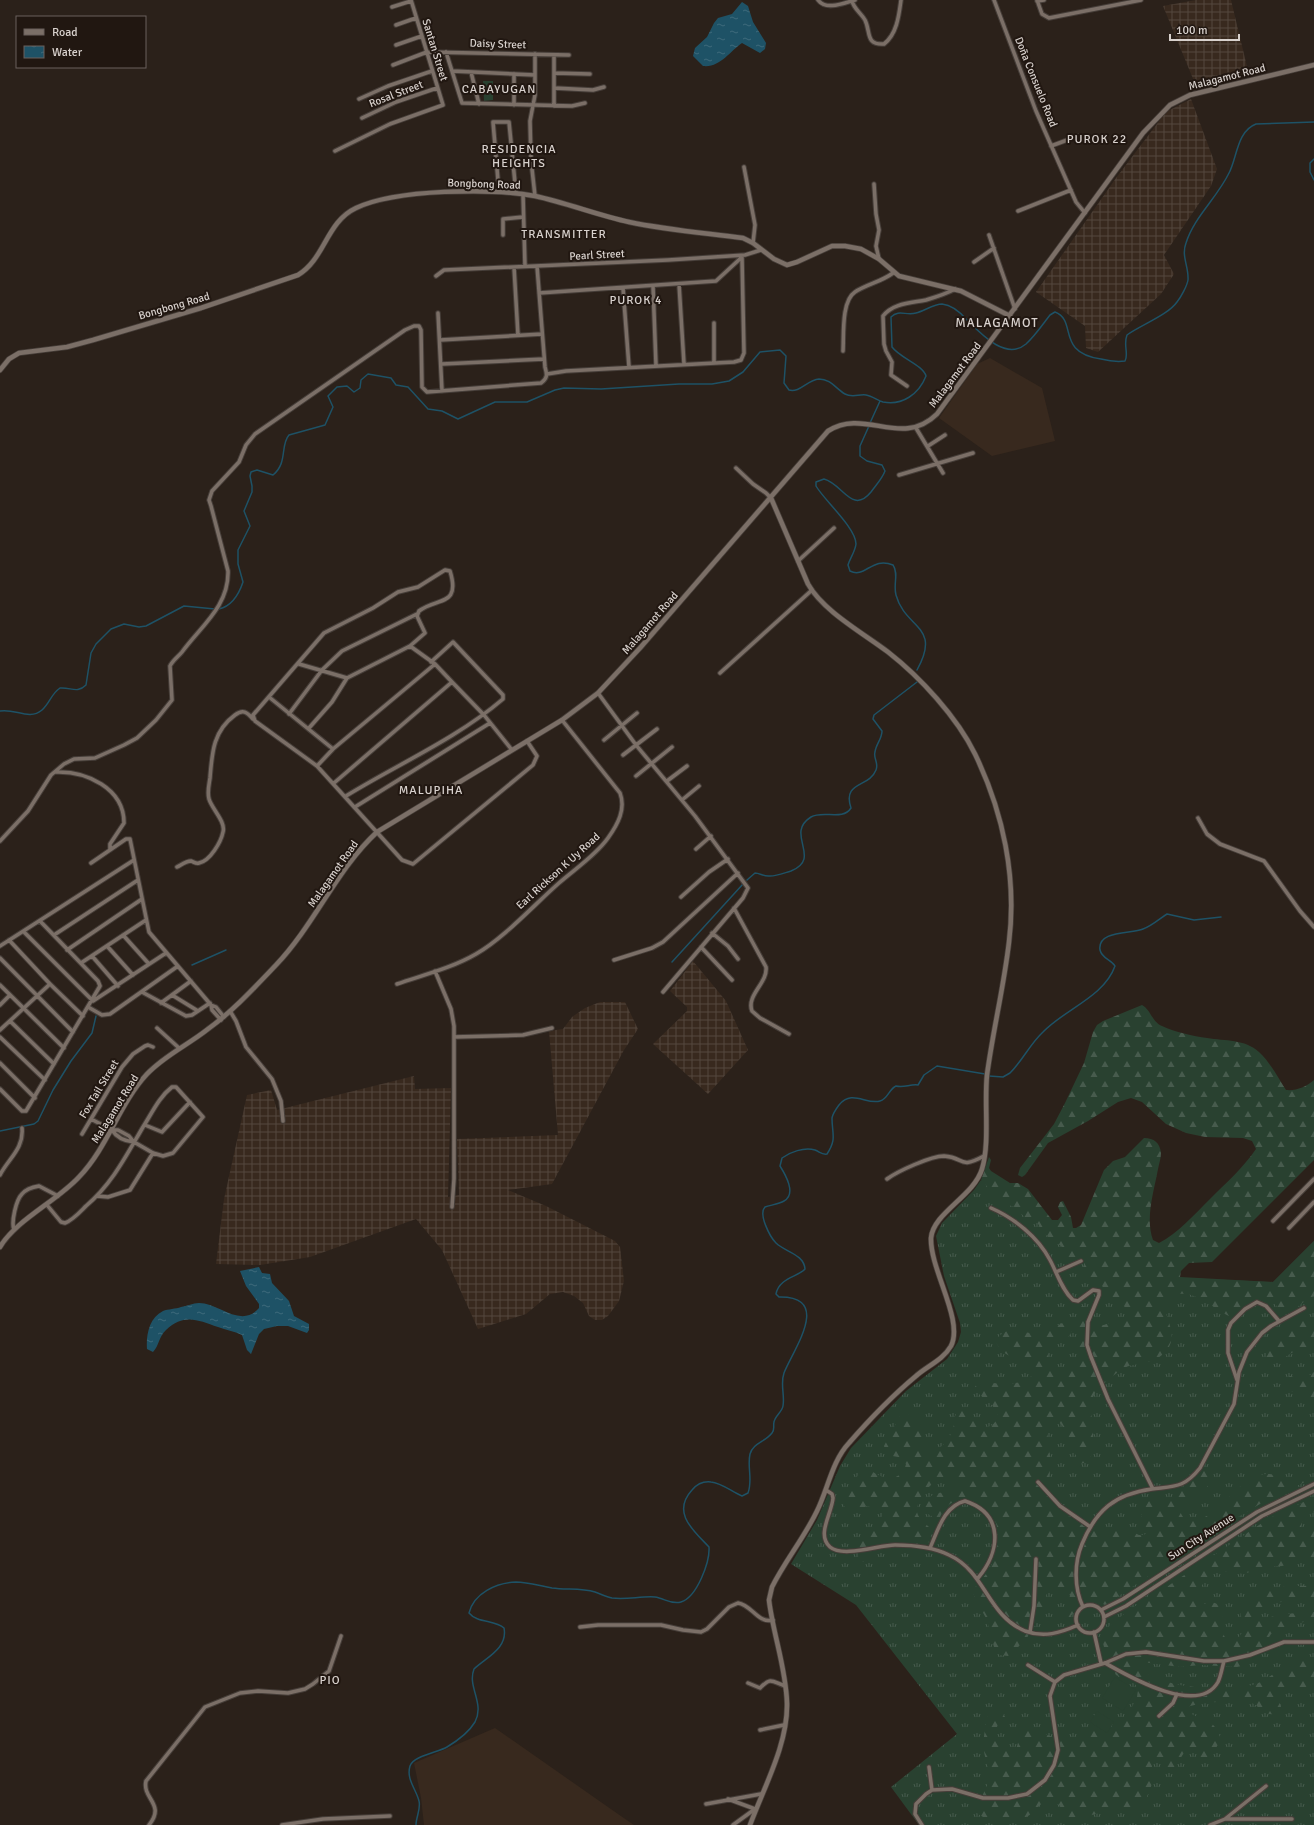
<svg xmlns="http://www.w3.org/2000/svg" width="1314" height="1825" font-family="Signika,sans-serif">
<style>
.built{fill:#38291e}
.industrial{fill:url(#industrial-grid)}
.grass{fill:url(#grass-tufts)}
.forest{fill:url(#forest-firs)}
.pitch{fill:#294130}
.water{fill:url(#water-ripples)}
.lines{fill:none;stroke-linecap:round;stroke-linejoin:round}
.stream{stroke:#1e5266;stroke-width:1.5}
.minor-casing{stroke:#463e39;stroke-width:5.5}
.tertiary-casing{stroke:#463e39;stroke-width:6}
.minor{stroke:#7b6f67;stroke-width:3.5}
.tertiary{stroke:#7b6f67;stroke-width:4.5}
.labels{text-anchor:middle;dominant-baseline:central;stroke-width:4;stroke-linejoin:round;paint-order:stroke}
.street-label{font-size:11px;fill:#d8d1cd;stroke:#211711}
.neighbourhood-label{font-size:12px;letter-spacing:1px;fill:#d8d1cd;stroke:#211711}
.quarter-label{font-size:13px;letter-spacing:1px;fill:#d8d1cd;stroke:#211711}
</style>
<defs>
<pattern id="industrial-grid" width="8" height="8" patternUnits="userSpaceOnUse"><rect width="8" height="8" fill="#38291e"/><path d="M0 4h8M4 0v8" fill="none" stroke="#54473e"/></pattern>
<pattern id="grass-tufts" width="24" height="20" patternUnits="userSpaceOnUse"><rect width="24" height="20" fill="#294130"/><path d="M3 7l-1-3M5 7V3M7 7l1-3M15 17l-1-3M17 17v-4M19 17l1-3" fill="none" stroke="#475b4d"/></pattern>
<pattern id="forest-firs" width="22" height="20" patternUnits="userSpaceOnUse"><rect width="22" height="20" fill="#294130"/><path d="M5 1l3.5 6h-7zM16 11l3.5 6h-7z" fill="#475b4d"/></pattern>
<pattern id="water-ripples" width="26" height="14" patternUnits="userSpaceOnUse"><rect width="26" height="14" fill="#1e5266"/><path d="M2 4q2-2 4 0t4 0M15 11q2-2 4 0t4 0" fill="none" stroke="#3e6a7b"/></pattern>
</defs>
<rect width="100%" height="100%" fill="#2b211a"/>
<path class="built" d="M990,358L1042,388L1055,441L992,456L939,418L977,364Z
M495,1728L618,1814L634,1825H424L421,1798L414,1763Z"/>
<path class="industrial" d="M1196,0H1231L1249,75L1196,86L1163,6Z
M1191,99L1217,169L1211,186L1164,255L1174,274L1161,294L1098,352L1086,348L1085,326L1036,292L1116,178L1166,112Z
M693,961L726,1001L748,1050L708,1094L653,1044L687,1011V1007L670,991Z
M600,1002H625L638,1029L624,1050L552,1184L508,1190L546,1206L615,1241L620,1247L624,1281L619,1301L608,1316L602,1320H595L589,1316L583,1303L574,1296L563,1292L550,1294L526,1314L478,1329L442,1250L416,1219L310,1257L260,1265L216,1264L224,1199L247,1095L271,1090L277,1110L414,1076L415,1089L451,1088L448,1197L459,1195L457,1139L558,1135L549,1031L563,1029L572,1017L585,1008Z"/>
<path class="grass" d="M981,1180L1139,1276L1273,1282L1314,1241V1825H919L891,1787L957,1734L856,1605L791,1564L817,1520L840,1466L851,1448L906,1391L947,1359L958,1342L961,1332L960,1323L944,1276L936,1236L942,1223L974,1190Z"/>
<path class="forest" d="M1142,1005C1151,1010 1152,1022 1162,1026C1175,1032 1193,1036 1207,1038C1225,1041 1245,1039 1259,1052C1270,1062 1278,1078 1286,1090C1296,1091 1306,1087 1314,1080V1160L1212,1262L1189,1263L1181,1271L1180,1277L1273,1282L1314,1241V1258L1312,1262L1314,1266V1296C1301,1300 1297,1314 1281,1311C1259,1281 1252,1309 1229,1316C1213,1309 1192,1287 1174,1296C1151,1307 1183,1329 1167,1350C1156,1363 1144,1362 1129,1366C1121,1368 1098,1387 1094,1395C1084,1413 1106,1457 1081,1464C1071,1451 1072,1436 1060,1423L1050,1424L1047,1439L1051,1462L1047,1496L1052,1505L1091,1531L1119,1526L1139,1535H1144L1150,1530C1148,1528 1144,1526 1142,1524C1137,1518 1147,1504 1150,1499L1167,1502L1178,1491L1207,1468L1213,1474L1212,1482L1180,1512L1186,1522C1196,1521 1209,1517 1217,1509C1230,1497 1249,1472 1270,1474C1277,1475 1283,1481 1290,1482C1298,1483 1302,1477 1311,1479L1260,1504L1228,1523L1105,1605L1097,1601H1081C1076,1607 1071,1619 1065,1622L1061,1620C1062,1611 1070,1604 1070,1594L1053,1584L1047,1589C1046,1595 1046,1602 1044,1608C1038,1624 1022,1646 1008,1656L1000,1655L994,1647L987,1620L973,1594C975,1584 980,1582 986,1574C996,1560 1000,1543 997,1527C992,1500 952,1487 940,1517C933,1518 928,1515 924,1509C930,1486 944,1496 958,1490L959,1486L953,1478C948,1479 942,1479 937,1481C928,1485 916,1501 917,1512C918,1519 929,1526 933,1531L928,1543C915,1540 886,1533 876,1544C870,1549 871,1556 864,1562L859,1560C853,1542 874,1528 883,1515L880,1510L867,1506L855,1511L845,1508L842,1501L860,1472L869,1470L888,1480C897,1477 904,1474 906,1464L898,1457L887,1455L884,1446L901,1414L905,1412L925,1424L923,1444L928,1451C940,1452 949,1440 953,1429C955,1423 953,1417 958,1411H965L984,1428C991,1427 994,1424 998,1418C997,1403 980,1400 975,1387L978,1382C997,1382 1017,1389 1033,1375L1031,1364C1017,1358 999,1356 996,1340C1010,1322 1022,1334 1040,1334C1048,1334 1055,1326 1063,1323L1068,1325L1072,1330L1068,1339L1058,1341L1049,1348L1048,1360L1051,1370L1059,1375C1062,1372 1069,1369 1072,1366C1086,1348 1070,1319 1082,1306L1086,1307L1098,1325C1108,1327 1112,1318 1125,1320L1129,1318C1130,1302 1113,1304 1103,1297V1287L1100,1284L1091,1285C1077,1279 1083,1269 1086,1258L1082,1256L1071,1259L1068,1257V1251L1043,1233L1035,1218H1025L1016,1207C1001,1205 991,1190 981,1180L989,1157L991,1160L989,1168L991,1171L1010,1183H1018L1028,1189L1052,1220H1058L1062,1215L1058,1207L1060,1202L1063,1201L1071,1217L1073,1228H1076L1081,1225L1104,1170L1113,1161L1125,1157L1144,1138C1154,1138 1160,1143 1161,1153C1161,1158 1159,1164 1158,1169C1154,1191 1145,1218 1153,1240L1159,1243C1178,1233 1194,1215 1210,1199C1226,1183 1243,1168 1256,1149L1252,1141L1243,1138L1205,1137L1186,1133L1166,1124L1142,1102L1131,1098L1118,1102L1088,1121L1048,1143L1025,1175L1022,1177L1018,1175L1020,1168L1054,1124L1065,1103L1084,1063L1093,1032L1097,1025L1103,1021Z
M1301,1316H1305L1310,1322H1314V1351C1296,1345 1289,1356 1274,1364L1267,1362C1264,1346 1279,1340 1288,1330C1293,1325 1295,1320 1301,1316Z
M1314,1372V1399L1288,1390L1285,1387L1286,1379L1290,1376L1304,1380Z
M1314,1497V1512L1303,1518L1301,1527L1304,1532L1311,1533L1314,1528V1558L1282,1566L1266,1567L1243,1574L1229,1571L1213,1573L1201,1586L1199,1597L1204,1604L1212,1602L1223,1606L1221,1630L1227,1641H1236L1244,1630L1240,1611C1243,1607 1246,1601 1249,1599C1267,1586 1293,1585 1314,1586V1600C1294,1600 1267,1598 1257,1619H1263L1283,1614L1314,1612V1622L1307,1621L1282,1628L1271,1634L1253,1662L1246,1665L1237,1667L1200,1665L1180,1667L1142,1662L1140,1666C1156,1690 1230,1692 1256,1684C1261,1682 1267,1678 1272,1675C1285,1667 1299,1661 1314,1658V1685L1283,1692L1278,1699L1281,1706L1279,1714C1258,1716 1263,1706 1249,1702C1238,1699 1200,1703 1190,1706L1188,1712C1204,1722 1215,1718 1221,1740L1214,1751L1204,1760L1200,1759C1197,1753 1194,1750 1188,1749C1181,1754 1178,1765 1172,1772H1168L1163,1762L1156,1761L1152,1766V1784L1146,1799L1138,1807L1095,1814L1071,1821L1065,1819C1062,1814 1062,1808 1059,1805C1056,1802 1049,1799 1045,1801C1040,1804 1035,1810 1031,1814C1016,1825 992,1825 977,1813C977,1801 987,1791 989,1778C990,1768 985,1760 984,1751C982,1741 986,1727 987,1717L995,1710L1003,1713L1005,1717C1002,1720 998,1724 997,1727C990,1742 1001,1753 1016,1750L1021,1732L1031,1728L1067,1743L1090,1729L1109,1735L1118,1729L1126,1719L1137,1697L1138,1689L1135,1684L1116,1675L1106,1655L1103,1643L1104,1636L1110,1625L1132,1608L1168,1586L1268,1519Z"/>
<path class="pitch" d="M483,81H493V100L484,101Z
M1115,1677L1136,1690L1123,1711L1102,1698Z
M1097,1711L1114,1722L1107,1733L1090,1722Z"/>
<path class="water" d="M742,2L748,6L753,22L766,43L765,49L760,53L742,43C730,51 720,68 703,66L693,56L695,48L707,37L714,23L718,18L732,14Z
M259,1267L262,1273L270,1274L272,1283L289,1301L294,1316L309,1324V1330L307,1333L288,1326H277L264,1329L259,1334L251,1354L247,1350L242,1335C234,1331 226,1330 218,1327C198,1320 184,1313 166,1330C159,1336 159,1346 153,1352L147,1349C146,1335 149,1318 163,1311C168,1309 176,1309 181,1307C187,1306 193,1303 199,1303C219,1303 241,1329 259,1308V1304L246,1286L240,1271Z"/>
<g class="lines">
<path class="stream" d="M1314,159L1310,163V172L1314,180
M870,423L880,401
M869,426L860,446V456L867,461L882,465L885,471C882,479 876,485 871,492C852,515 843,484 824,479L816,482V486C824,500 856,528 856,544C855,552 850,558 848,565L850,571C865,579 872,556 893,565C899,574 893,584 896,595C905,629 942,625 917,670
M219,609C232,606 239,594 243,582L238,564V550L250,526L244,511L252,492V486L250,476L251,472L257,470L273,475C288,463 280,445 289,435L325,425L333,407L328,396L337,387L347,386L354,392L360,388L361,380L368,374L391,378L396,385L408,387L428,409L442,411L458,419L495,402H527L555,390L564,388L601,389L679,384H712L729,381L743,372L760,352L780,350L786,356L784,383L789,390C800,393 807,380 819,379C831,379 836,389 845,394C852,398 859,394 866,395C872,396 877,400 883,402C902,406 919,394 926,376C923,365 900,358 892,347L891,317C899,309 906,316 916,313C924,311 934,304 942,304C952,305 961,313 967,320C981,334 1006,361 1026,344C1035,336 1043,324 1050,315L1055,312C1078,321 1055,352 1101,359C1109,361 1117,362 1125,361C1129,354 1123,345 1127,335C1141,325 1168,315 1177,302C1181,297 1187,286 1188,280C1189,267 1181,256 1186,243C1194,217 1217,198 1229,173C1237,158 1237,131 1256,124L1314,122
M0,711C15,708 29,721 42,710C50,703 51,694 60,688C71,687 77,694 86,685L91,653L96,644L111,629L124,624L139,627L146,626L184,606L215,609
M747,880L755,873C760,873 764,877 770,876C777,876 784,873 791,871C823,858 784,834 811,817C823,810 843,821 851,808C842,781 869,788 876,770C879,763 873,758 875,752C876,744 882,739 882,731L873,719L874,715L917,682
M672,962L743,884
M192,965L226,950
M989,1076L1003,1077L1010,1073C1023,1060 1030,1044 1043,1032C1065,1009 1104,997 1115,966C1111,959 1102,959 1100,950C1097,930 1131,934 1143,929C1152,926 1159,919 1167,914L1194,920L1221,917
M0,1131L34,1124L38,1121L53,1090L71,1061L92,1033L96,1016
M416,1825C416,1817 421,1809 419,1801C416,1789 406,1779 410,1766C413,1756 439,1752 447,1747C457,1741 469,1732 475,1722C485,1703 467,1687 474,1669C487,1657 508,1648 504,1628C495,1620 477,1623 469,1613C474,1593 496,1583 516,1582C528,1582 540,1586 552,1588C566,1590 581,1588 595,1592C601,1594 606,1597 612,1598C626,1600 641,1596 655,1597C664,1598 671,1605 681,1602C697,1597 710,1562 709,1547C694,1531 671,1513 692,1490C697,1484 703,1481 711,1482C722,1483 732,1492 742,1496L748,1493C753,1480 747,1467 750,1454C753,1443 765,1442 772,1433C775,1430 773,1426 774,1422C775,1416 782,1412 783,1406C785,1395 780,1384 784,1373C793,1350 833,1296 779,1297L776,1294C779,1278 798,1277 805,1269C804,1254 785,1252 776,1243C770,1237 758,1214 765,1207C771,1205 779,1204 784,1201C797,1194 785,1174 780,1166L782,1158C790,1152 804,1147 815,1150C820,1152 822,1155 827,1154C837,1139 832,1134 832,1118C833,1113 836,1109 839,1105C852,1089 866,1105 880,1101C888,1099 889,1089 896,1086C904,1088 910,1084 918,1085L924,1075L937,1066L985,1074"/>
<g class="minor-casing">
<path id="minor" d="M818,0C826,11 844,3 855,0
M994,0L1036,111L1076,202L1085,213
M1037,0L1042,14L1049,18L1141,0
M852,1C854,9 861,13 865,20C871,32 865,45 884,44C897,34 899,15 901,0
M1037,1L1044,0
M392,7L411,1
M396,25L416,18
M396,45L422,36
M446,52L462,103L572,106L585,103
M535,54V95L530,121L531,160L535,196
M393,65L427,52L569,55
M452,71L535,75
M471,72L479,104
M554,73L590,74
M554,88L593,90L604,87
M359,99L388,86L432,71
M514,105V74
M554,106V55
M362,118L396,102L437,88
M1051,146L1078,136
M335,151L390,124L443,105L411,0
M744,167L755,225L753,243
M874,184L876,214L879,230L876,246L879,259
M499,192L493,122H509L516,193
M523,194L525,266
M1018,211L1071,190
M503,235V219L523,217
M989,235L1015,309
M974,262L994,248
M514,267L518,335
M436,276L444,270L668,260L745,255L761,250
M679,284L684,364
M653,286L656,365
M623,288L629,367
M539,293L716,281L742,257
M438,313L442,391
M440,340L542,334
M843,351C844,336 841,301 855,292C867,284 881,282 893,273
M714,363V323
M442,364L544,359
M547,374L566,371L734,362L741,360L744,353L742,258
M907,386L891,375L892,362L886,351L884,344L883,316C893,303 911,303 926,300C936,297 946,294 955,289
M916,428L943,473
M928,446L945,435
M736,468L753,484L766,493L771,498
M899,475L973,453
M798,561L834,528
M410,646L435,664L452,682
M299,664L347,678L410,646L425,633L417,616L419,611C437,597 461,607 450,571L445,570L418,587L398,592L373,608L324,633L253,715L255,721L317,766L402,860L413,864L533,765L537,756L527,741
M720,673L812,590
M598,693L636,745L695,816L748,888L743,898L663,992
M269,697L333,749
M289,714L322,670L342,651L417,614
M309,728L332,702L347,678
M604,740L637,713
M623,755L657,729
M317,766L333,749L435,664
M56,772C86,771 124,788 124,823L110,844V850
M636,776L672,747
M667,781L687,766
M334,783L452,682L484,715L512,750
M346,796C398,764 456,739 503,699V695L453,642L431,662
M682,800L699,786
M355,807L490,723
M1198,818L1207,834L1220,844L1264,861L1300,911L1314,927
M0,841L28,811L51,775L64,764L74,759L95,758L124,745L137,738L156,720L172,700L170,666C173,660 178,657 182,652C201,626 229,606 228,571L211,506L209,500L212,491L239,462L246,445L255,434L405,330L414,326H419L421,330L422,387L427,392L541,383C548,378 547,374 545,367L537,266
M696,849L711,836
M91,863L126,839H130L149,932L211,1005L216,1007L224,1017
M177,867C181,865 186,861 191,861C194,862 196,864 199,863C210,861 221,842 223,832C226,822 212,809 209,799C207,792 209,785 210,778C212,753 213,731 235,715C243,709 247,712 253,719
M681,897L709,872L728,859
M734,908L766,967C768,983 746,995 752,1011L760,1018L789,1034
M24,932L93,1001L166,953
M712,933L728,946L738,959
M54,935L138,880
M123,935L149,964
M9,940L50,984L83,1016
M0,946L134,860
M107,946L133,975
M701,947L732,980
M67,950L142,899
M92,956L118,986
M0,958L73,1032
M614,960L652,948L663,942L738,873
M81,963L146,920
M435,971L451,1009L454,1026V1179L452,1207
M397,984C423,975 452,968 476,954C503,939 535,904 559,883C575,869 596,855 608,838C618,824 626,809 620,793L562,720
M0,985L64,1048
M142,992L186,1016L192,1015L210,1003
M172,995L198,1011
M161,1003L191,981
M0,1005L10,995
M211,1005L212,1010L221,1020
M88,1007L102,1015L110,1014L178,966
M230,1011L236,1021L246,1047L272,1079L281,1101L283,1121
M10,1021L54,1064
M157,1028L179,1048
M0,1030L50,984
M0,1037L45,1080
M454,1037L523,1035L552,1028
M0,1063L35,1098
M0,1089L22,1111H26L100,986L98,981L40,921
M145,1125L162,1132L190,1102
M112,1130C117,1138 124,1141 134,1142
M82,1134L122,1067L133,1054L145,1046L148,1045L153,1047
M0,1175C8,1159 24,1149 22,1128
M887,1179C898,1171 931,1156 944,1156C965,1157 958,1170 984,1156
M97,1196L108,1197L130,1190L153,1153
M47,1205L61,1222L65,1223C73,1220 80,1212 86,1206C112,1184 126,1156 143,1127C152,1113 159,1097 172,1087H176L203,1117L173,1153L163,1156L153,1153L134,1142L129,1136L118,1130H112L91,1119
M991,1208C1014,1218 1038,1237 1050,1260C1057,1273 1062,1290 1073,1300L1078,1301L1093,1290L1099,1291V1295L1088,1322L1087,1345L1091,1357L1108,1399L1153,1489
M1273,1221L1314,1179
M1289,1228L1314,1202
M14,1230C11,1222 16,1200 22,1194C26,1189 33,1187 39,1186L58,1196
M1056,1272L1081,1261
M1237,1380L1228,1353V1330L1231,1323L1245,1309L1257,1302L1266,1306L1279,1321
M1038,1482L1060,1506L1089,1526
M826,1490L832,1494L833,1498C832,1513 816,1535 830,1547C843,1558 879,1545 895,1545C913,1545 933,1547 949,1555C986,1572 987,1615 1025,1631C1044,1638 1060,1633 1078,1625
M930,1548C938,1530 944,1506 965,1501C1005,1514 1000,1552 978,1578
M1076 1619a14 14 0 1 1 28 0a14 14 0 1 1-28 0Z
M1083,1607C1074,1588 1074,1563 1082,1544C1096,1510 1115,1494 1152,1489C1175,1486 1184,1488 1200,1468L1234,1404L1239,1372L1247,1352L1262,1333L1271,1326L1304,1308
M1101,1610L1123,1599L1257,1512L1314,1484
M1104,1617L1126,1606L1262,1516L1314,1491
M580,1627L598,1625H661L683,1630L701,1632L707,1629L729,1607L738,1603C752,1605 758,1624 773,1620
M1030,1632L1034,1606L1036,1559
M1094,1632L1101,1663
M1105,1663C1128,1676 1198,1717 1218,1682C1221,1676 1222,1668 1224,1661
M1028,1665L1055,1682
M748,1683L760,1688C771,1677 771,1681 785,1686
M1159,1716L1173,1703L1177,1694
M760,1730L784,1725
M929,1767L932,1790
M728,1799L755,1809
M706,1804L761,1794
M1226,1819H1292
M149,1825C166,1804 142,1799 146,1781L205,1707L240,1693L258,1691L288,1693L305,1689L313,1684L329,1671L341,1636
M282,1825L323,1819L390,1816
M733,1825L755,1809
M922,1825L915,1814L916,1804L926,1794L932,1790L952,1789L983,1798H1008L1027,1794L1045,1780L1054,1765L1058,1750L1050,1696L1055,1682L1064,1675L1105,1663L1126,1654L1146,1652L1204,1661H1224L1250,1655L1284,1642H1314
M1210,1825L1225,1819L1266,1786"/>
</g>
<g class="tertiary-casing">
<path id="tertiary" d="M0,370L9,359L19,353L67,347L93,340L201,308L298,275C325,259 326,222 356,208C396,189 492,188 535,196C567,203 597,215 629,222C667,230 705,233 743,238L753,243L774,259L787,265L797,262L832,246H845L861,249L879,259L899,276L961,291L1010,316
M0,1247C16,1220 57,1201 79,1177C108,1147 119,1104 147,1074C165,1055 188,1045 208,1029C233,1011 255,987 276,965C315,924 336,870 377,832L562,720L598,693L640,648L828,431C865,407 901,449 937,414L1143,133L1170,105L1190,95L1314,65
M750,1825C764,1787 788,1744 787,1703C786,1668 773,1634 769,1600L772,1587C785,1561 804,1538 817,1511C828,1489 832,1461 849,1443C869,1420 892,1396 916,1376C927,1366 943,1360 951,1346C964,1320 930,1270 931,1238C933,1213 974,1196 982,1169C990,1143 984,1103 987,1075C993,1030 1004,986 1009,942C1017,877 1003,812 975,754C957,717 920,677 888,652C863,633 823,611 808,584L771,498"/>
</g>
<use href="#minor" class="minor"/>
<use href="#tertiary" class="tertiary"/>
</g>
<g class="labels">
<g class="street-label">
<text transform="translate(498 44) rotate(2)">Daisy Street</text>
<text transform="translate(435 50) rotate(73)">Santan Street</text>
<text transform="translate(1227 77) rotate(-14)">Malagamot Road</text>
<text transform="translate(1036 82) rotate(68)">Doña Consuelo Road</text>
<text transform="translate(396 94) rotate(-21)">Rosal Street</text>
<text transform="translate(484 184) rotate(2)">Bongbong Road</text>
<text transform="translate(597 255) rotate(-3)">Pearl Street</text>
<text transform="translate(174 306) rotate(-16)">Bongbong Road</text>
<text transform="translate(955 375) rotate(-53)">Malagamot Road</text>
<text transform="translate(650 623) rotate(-49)">Malagamot Road</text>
<text transform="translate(558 871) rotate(-42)">Earl Rickson K Uy Road</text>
<text transform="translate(333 874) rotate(-55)">Malagamot Road</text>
<text transform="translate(99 1089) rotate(-59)">Fox Tail Street</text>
<text transform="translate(115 1109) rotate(-58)">Malagamot Road</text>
<text transform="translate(1201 1537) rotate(-33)">Sun City Avenue</text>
</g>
<g class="neighbourhood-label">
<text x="499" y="89">CABAYUGAN</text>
<text x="1097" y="139">PUROK 22</text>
<text x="519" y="149">RESIDENCIA<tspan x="519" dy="14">HEIGHTS</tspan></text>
<text x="564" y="234">TRANSMITTER</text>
<text x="636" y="300">PUROK 4</text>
<text x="431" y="790">MALUPIHA</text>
<text x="330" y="1680">PIO</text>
</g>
<g class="quarter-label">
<text x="997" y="323">MALAGAMOT</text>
</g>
</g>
<rect x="16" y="16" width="130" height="52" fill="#211711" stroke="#6a615c"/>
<rect x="24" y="29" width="20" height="6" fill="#7b6f67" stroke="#6a615c"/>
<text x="52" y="36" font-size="12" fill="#d8d1cd">Road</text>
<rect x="24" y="46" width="20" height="12" fill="url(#water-ripples)" stroke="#6a615c"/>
<text x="52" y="56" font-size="12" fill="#d8d1cd">Water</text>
<path d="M1170 34v6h69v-6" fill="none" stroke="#d8d1cd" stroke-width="2"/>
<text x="1176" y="34" font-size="12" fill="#d8d1cd" stroke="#211711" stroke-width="3" paint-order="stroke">100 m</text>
</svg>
